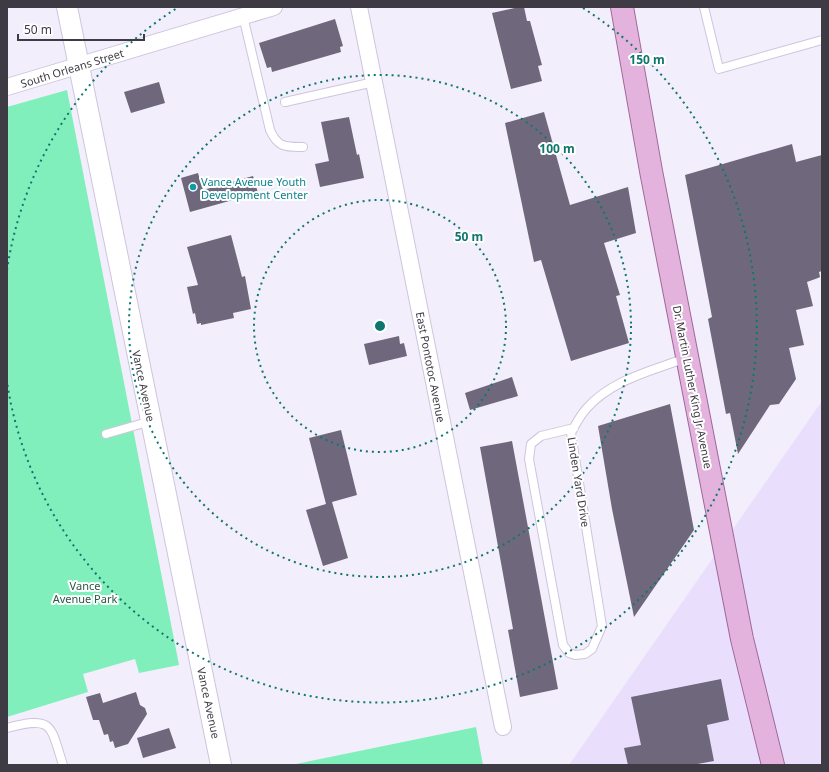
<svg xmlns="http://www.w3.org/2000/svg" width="829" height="772" font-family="'Noto Sans',sans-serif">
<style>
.built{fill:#eadefd}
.green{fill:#80efbc}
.building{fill:#6f687c}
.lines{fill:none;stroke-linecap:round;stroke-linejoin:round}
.service-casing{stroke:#cec5dc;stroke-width:10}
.minor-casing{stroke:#cec5dc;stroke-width:18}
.tertiary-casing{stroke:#cec5dc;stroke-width:22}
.primary-casing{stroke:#9e6899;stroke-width:24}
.service{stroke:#fff;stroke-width:8}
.minor{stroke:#fff;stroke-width:16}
.tertiary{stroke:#fff;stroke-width:20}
.primary{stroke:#e3b3dd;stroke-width:22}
.ring{fill:none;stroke:#0f766e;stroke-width:2;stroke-dasharray:2 4}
.culture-dot{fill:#0f9aa8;stroke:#fff;stroke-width:1.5}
.labels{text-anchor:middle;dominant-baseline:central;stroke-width:4;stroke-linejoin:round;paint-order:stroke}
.street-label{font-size:11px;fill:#3e3b44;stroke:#fff}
.culture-label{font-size:11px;fill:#0d838f;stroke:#fff;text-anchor:start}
.park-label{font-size:11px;fill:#295742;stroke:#fff}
.centre{fill:#0f766e;stroke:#fff;stroke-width:2}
.ring-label{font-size:12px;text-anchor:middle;font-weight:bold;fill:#0f766e;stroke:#fff;stroke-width:4;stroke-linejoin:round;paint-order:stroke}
</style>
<rect width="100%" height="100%" fill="#f3eefc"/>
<path class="built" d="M822,401V765H569Z"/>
<path class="green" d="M67,90L179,665L139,673L135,659L83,674L88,692L7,717V107Z
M476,727L483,765H291Z"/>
<path class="building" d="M519,7H524L527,21H530L542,65L538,66L542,81L511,89L492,13Z
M335,19L343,46L340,47L341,52L272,72L271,67L267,68L259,43Z
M159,82L165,103L131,113L124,92Z
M544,112L570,205L628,187L636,233L604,243L620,295L616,296L629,343L571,361L541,260L534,262L505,123Z
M349,117L357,155L359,154L364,178L320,187L315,164L329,161L321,122Z
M792,144L796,162L822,155V271L819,272L820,277L818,278L807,282L813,306L796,310L804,345L789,348L796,379L779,404L770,405L738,454L730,413L726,414L708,319L712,317L685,175Z
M198,173L203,190L253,176L258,193L190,212L181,178Z
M231,235L242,277L245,276L251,309L233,313L234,318L201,325V323L197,324L195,313L193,314L187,287L198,285L187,247Z
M399,336L400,344L404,343L407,356L369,365L364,344Z
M512,377L518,396L470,410L465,393Z
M670,404L694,530L634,617L612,509L598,426Z
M341,430L357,495L332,502L348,558L323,566L306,510L326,504L309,438Z
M512,441L558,689L520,697L508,630L513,629L480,447Z
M721,679L729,720L707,725L714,761L692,765H628L624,748L641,745L631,697Z
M136,692L140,705L145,708L147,714L128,744L115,748L113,741L110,742L108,734L104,735L99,720H93L86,697L100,693L103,703Z
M169,728L176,748L143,758L137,738Z"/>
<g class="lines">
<g class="service-casing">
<path id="service" d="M704,7L719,69L822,40
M243,16L270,130C278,148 286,147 303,147
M285,102L374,82
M574,428L541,436L531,444L529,459L563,645L569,653L575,655L585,654L592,649L602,626L571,433C575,425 580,416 586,409C611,380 651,371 686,358
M106,434L151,421
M7,728C53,716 50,724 63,765"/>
</g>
<g class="minor-casing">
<path id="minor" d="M359,7L503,727
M7,87L274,7"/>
</g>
<g class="tertiary-casing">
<path id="tertiary" d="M67,7L221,765"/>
</g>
<g class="primary-casing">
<path id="primary" d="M622,7L651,171L742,639L773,765"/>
</g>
<use href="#service" class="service"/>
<use href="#minor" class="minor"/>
<use href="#tertiary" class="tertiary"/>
<use href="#primary" class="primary"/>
</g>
<g class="ring">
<circle cx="380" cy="326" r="126"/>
<circle cx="380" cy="326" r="251"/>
<path d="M7 270A377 377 0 0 1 177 8M583 8A377 377 0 1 1 7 382"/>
</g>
<circle class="culture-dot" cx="193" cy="187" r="4"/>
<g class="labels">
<g class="street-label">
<text transform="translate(72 68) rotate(-17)">South Orleans Street</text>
<text transform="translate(431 367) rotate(79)">East Pontotoc Avenue</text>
<text transform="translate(144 386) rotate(78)">Vance Avenue</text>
<text transform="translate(693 387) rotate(79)">Dr. Martin Luther King Jr Avenue</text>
<text transform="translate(579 482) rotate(81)">Linden Yard Drive</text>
<text transform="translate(209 703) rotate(78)">Vance Avenue</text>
</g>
<g class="culture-label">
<text x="201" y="181">Vance Avenue Youth<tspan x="201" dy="13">Development Center</tspan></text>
</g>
<g class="park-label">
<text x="85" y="585">Vance<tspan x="85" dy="13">Avenue Park</tspan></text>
</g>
</g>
<circle cx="380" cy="326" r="6" class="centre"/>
<g class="ring-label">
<text x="647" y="64">150 m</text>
<text x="557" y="153">100 m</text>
<text x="469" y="241">50 m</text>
</g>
<rect width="829" height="772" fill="none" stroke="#3e3b44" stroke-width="16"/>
<path d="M18 34v6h126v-6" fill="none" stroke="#3e3b44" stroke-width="2"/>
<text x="24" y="34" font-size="12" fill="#3e3b44" stroke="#ffffff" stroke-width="3" paint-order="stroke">50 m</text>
</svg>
